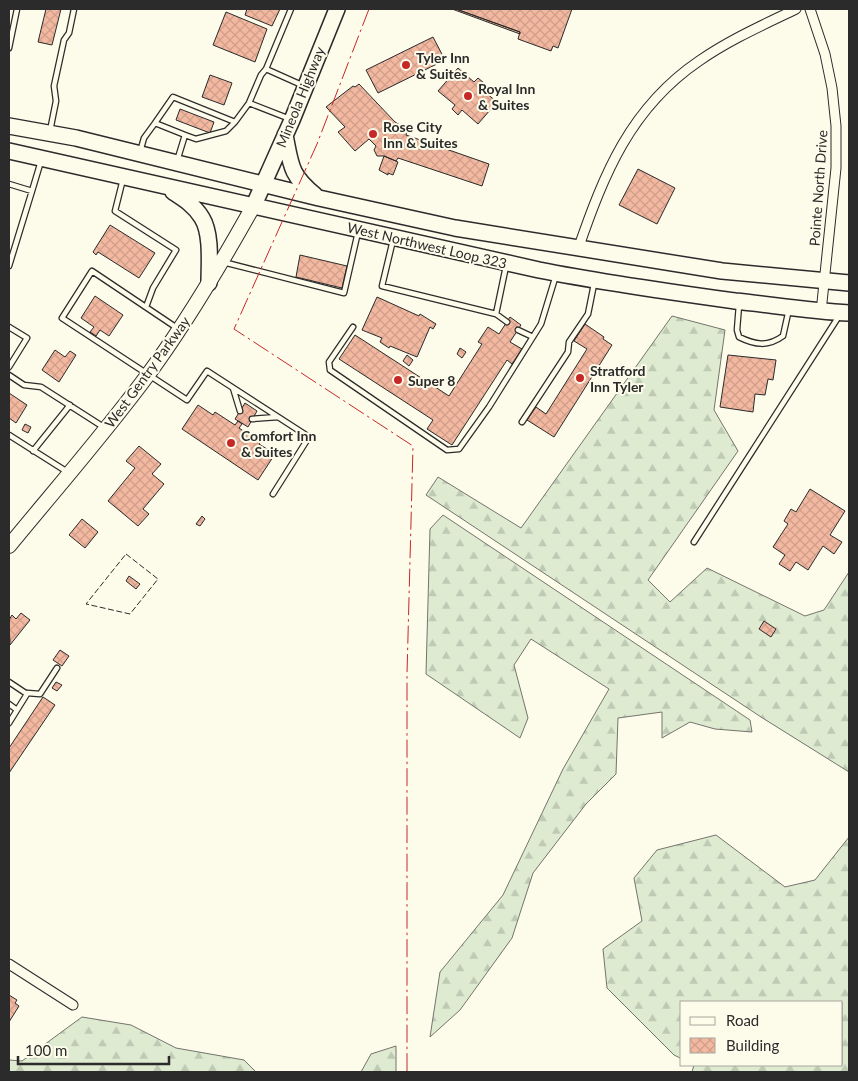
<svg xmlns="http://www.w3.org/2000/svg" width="858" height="1081" font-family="Lato,sans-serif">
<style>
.forest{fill:url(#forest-firs);stroke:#74746e}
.building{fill:url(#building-cross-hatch);stroke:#2b2b2b}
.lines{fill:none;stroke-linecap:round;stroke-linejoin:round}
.service-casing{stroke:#2b2b2b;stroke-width:7}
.minor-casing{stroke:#2b2b2b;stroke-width:11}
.primary-casing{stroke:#2b2b2b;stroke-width:16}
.trunk-casing{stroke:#2b2b2b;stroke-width:18}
.service{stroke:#fdfbea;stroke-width:4.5}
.minor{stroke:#fdfbea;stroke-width:9}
.primary{stroke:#fdfbea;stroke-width:14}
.trunk{stroke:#fdfbea;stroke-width:15}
.fence{stroke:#2b2b2b;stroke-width:1;stroke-dasharray:6 2.5;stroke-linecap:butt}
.power{stroke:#c62828;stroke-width:1;stroke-dasharray:18 4 2.5 4;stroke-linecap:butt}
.poi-dot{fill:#c62828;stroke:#fdfbea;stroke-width:2}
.labels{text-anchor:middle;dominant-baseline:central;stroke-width:4;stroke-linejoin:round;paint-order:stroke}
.poi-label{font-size:14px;font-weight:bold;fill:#2b2b2b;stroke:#fdfbea;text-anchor:start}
.street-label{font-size:14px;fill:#2b2b2b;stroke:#fdfbea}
</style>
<defs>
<pattern id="forest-firs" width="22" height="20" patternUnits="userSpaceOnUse" patternTransform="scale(1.25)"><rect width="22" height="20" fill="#deebd1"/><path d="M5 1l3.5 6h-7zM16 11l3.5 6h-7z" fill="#bfcab4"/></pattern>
<pattern id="building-cross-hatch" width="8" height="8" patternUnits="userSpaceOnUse" patternTransform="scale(1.25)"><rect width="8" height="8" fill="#f2b8a0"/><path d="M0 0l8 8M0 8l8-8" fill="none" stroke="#d09e8a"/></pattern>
</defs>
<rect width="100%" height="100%" fill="#fdfbea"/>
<path class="forest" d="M672,316L725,330L714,410L738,451L648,580L670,602L707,568L805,616L824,610L849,572V772L761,717L426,495L438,477L521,528Z
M443,515L750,720L752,732L715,729L690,722L662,738V712L618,718L616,774L586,804L533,873L512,938L460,1010L430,1037L440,972L503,895L563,769L609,689L531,639L514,665L528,718L520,738L426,674L430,529Z
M716,835L785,887L815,880L849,837V1072H692L694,1065H842V1002H682V1059L674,1055L607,988L603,949L642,921L634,878L657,850Z
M82,1017L131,1025L176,1048L244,1060L256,1072H9V1060L22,1061Z
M396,1046V1072H361L371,1054Z"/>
<path class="building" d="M46,9H61L52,45L38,42Z
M247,9H280L272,26L245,15Z
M452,9H456L520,32V34Z
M456,9H572L558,48L553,46L551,51L518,39L520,32Z
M226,12L267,29L255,62L213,45Z
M433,37L445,60L378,93L366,70Z
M458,68L474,82L478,78L484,83L480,88L497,102L478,124L462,110L458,115L452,109L455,105L438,91Z
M210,75L232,83L224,105L202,97Z
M359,84L395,122L408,130L406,135L489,164L482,186L398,158L396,161L384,156H377L374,150L376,146L369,139L355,151L338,132L345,127L326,107L353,86L355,87Z
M180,109L214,122L210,133L176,120Z
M384,156L398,162L393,175L388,173V175L379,170Z
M638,169L675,188L657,224L619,205Z
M110,225L155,253L139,278L98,252L96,255L93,252Z
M300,255L347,266L342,288L296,277Z
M95,296L123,315L109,336L100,330L96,336L90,332L94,327L81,318Z
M377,297L419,316L420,314L436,324L433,329L430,327L417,357L390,346L389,348L380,342L382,338L362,330Z
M510,317L521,325L510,342L522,349L512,364L507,360L452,445L427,429L433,420L339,359L355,335L449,396L482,344L478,342L488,327L499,334Z
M585,324L604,337L603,339L612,345L554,437L527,420L536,407L546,414L587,349L574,341Z
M460,348L466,352L462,358L457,354Z
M55,350L65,357L70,351L76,355L59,382L42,370Z
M407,355L413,360L409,366L403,361Z
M728,355L776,360L773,380L768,379L765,395L755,394L753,412L720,407Z
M9,393L27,405L16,423L9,418Z
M245,403L257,411L248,427L235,419Z
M198,405L213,415L215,412L235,425L238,421L242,424L239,428L260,442L259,444L275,454L258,480L182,429Z
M25,424L31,427L28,433L22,430Z
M139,446L161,464L152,474L164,484L143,509L149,514L138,526L108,501L135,468L126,461Z
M810,489L845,511L830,535L842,542L834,554L823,546L808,570L796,562L790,571L779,564L785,555L773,547L788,524L784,521L791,509L796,512Z
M202,516L205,519L200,526L196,524Z
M82,519L98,532L85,548L69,535Z
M129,576L140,584L136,589L126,581Z
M21,613L30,620L10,645L9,620L12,615L16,619Z
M764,621L776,629L771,637L759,629Z
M60,650L69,656L62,666L53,660Z
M56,682L62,685L57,691L52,688Z
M43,697L55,705L9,773V748Z
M9,995L17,1000L15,1003L19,1006L9,1022Z"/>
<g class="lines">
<g class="service-casing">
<path id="service" d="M291,9L266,69L304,86
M9,48L17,9
M249,103L290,119
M155,123L173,97L235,122L249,103L261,75L266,69
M50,131L56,101L54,86L64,40L69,33L74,9
M185,135L196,139L226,131L235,122
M140,152L144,138L155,123L185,135L177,161
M123,179L115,211L176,250L153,288L146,307
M9,184L32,191L41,161
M393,240L382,286L496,314L506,266
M223,262L344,293L358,232
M9,266L32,191
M739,305L737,330L739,337C755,345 768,347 783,336L789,309
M496,314L507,322
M9,327L27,338L9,367
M353,327L329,362L330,370L447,450L459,449L489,407L541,324L556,275
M177,328L92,271L62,318L187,400L207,371L309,437L273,494
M518,330L533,337
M9,375L24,385L41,387L105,428
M233,388L240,411
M252,419L278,417
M522,422L568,352L569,342L588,314L594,284
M9,435L69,473
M33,451L70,405
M694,542L839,316
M9,682L27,694L9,723
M27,693L40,694L57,668
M9,704L17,710"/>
</g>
<g class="minor-casing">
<path id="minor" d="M810,9L825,54L832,88L836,126V168L821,312
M578,249C604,174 630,108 699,61C729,40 763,25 796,9
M9,964L73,1005"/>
</g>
<g class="primary-casing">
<path id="primary" d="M9,546C55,490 104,434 147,376C187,322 221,264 254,205"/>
</g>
<g class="trunk-casing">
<path id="trunk" d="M9,126L76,138L319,198L455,228L722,271L849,283
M285,135C291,165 290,175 315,195
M9,151L539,270C604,283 670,292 735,301C773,305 811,311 849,313
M173,192C184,199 195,206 202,218C212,234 209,265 209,283
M254,205L292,120L337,9"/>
</g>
<use href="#service" class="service"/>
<use href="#minor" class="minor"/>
<use href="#primary" class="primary"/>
<use href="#trunk" class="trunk"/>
<path class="fence" d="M126,554L158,579L130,614L86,604Z"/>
<path class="power" d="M369,9L317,144L234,329L413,446L407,674V1072"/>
</g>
<g class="poi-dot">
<circle cx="406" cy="65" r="5"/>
<circle cx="468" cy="96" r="5"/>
<circle cx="373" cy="134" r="5"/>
<circle cx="580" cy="378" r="5"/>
<circle cx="398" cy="380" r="5"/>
<circle cx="231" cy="443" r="5"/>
</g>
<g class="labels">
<g class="poi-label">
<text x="416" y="57">Tyler Inn<tspan x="416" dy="16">&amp; Suites</tspan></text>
<text x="478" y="88">Royal Inn<tspan x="478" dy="16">&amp; Suites</tspan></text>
<text x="383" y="126">Rose City<tspan x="383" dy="16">Inn &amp; Suites</tspan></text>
<text x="590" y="370">Stratford<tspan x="590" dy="16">Inn Tyler</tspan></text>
<text x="408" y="380">Super 8</text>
<text x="241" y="435">Comfort Inn<tspan x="241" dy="16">&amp; Suites</tspan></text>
</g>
<g class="street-label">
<text transform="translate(300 97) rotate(-68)">Mineola Highway</text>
<text transform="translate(818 188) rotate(-86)">Pointe North Drive</text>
<text transform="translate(427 245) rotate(13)">West Northwest Loop 323</text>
<text transform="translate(147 372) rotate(-54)">West Gentry Parkway</text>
</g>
</g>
<rect width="858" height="1081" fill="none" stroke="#2b2b2b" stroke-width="20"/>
<rect x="680" y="1001" width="162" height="65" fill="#fdfbea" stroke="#a9a89e"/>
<rect x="690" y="1017" width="25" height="8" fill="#fdfbea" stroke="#a9a89e"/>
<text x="726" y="1026" font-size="15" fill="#2b2b2b">Road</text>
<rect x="690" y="1038" width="25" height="15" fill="url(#building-cross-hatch)" stroke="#a9a89e"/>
<text x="726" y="1051" font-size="15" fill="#2b2b2b">Building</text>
<path d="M18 1056v8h151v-8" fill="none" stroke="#2b2b2b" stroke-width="2.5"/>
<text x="25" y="1056" font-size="15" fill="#2b2b2b" stroke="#fdfbea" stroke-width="4" paint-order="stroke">100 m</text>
</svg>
